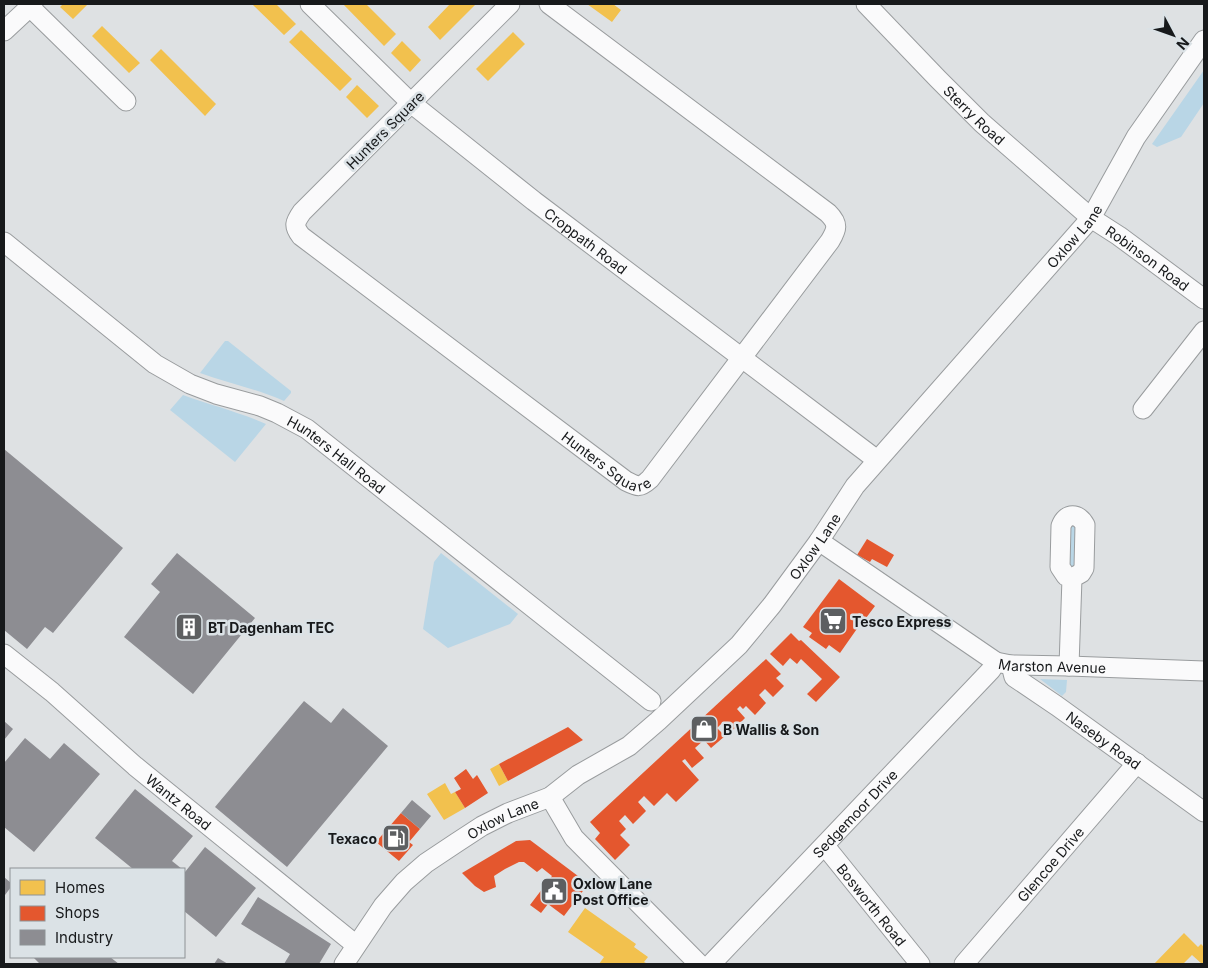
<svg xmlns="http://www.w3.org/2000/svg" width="1208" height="968" font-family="Inter,sans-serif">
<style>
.green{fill:#b9d6e6}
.homes{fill:#f2c14e}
.shops{fill:#e4572e}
.industry{fill:#8d8d92}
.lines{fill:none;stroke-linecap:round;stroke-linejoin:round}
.minor-casing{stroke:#999c9e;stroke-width:21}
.minor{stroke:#fafafb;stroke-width:19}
.labels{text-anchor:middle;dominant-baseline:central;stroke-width:5;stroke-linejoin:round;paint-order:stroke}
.street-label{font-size:14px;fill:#17191b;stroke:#dbe2e6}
.poi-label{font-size:14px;font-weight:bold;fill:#17191b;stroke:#dbe2e6;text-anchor:start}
</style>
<rect width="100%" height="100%" fill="#dee1e3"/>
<path class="green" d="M1204,70V103L1181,137L1157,147L1152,144Z
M225,341H228L291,391V393L284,401C257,389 228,383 200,373Z
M183,395C210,405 239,412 266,424L235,462L170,410Z
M1077,522L1078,565L1070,570L1067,527Z
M441,553L518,614L510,624L448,648L423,629L434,562Z
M1040,679L1067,680L1066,692L1062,696Z"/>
<path class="homes" d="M63,4H88L73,19L60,7Z
M252,4H276L296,24L284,35Z
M343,4H366L396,34L384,46Z
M450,4H476L440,40L428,27Z
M587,4H613L621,10L612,22Z
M102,26L140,63L129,73L92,36Z
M301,30L352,79L340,91L289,42Z
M513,32L525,44L488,81L476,69Z
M402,41L421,60L410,72L391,53Z
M161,49L216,104L205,116L150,60Z
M357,85L379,106L367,118L346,97Z
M499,764L508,781L499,786L490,769Z
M445,783L451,794L455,792L465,808L444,820L427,794Z
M585,908L636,944L634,947L648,957L644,962L648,964H599L604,957L568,932Z
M1184,933L1198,947L1201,944L1204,947V964H1202L1192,955L1183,964H1154Z"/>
<path class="shops" d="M867,539L894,555L887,567L872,559L870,562L857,555Z
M839,579L875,606L866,618L859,613L855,618L861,623L840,653L829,645L826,649L809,637L812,633L803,627Z
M791,633L799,641L801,640L840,677L816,702L807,694L822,679L801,659L797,664L790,658L783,666L770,654Z
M766,659L781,674L776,678L784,686L773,697L765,689L759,695L766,703L755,715L746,706L743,709L740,706L737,709L745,718L732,731L723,722L717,728L725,736L711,748L704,740L695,748L704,758L692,768L685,759L682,761L699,780L676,802L667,793L654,806L644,796L638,802L646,811L633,824L625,815L619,821L626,829L620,835L630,845L615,860L595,839L600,833L590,822Z
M568,727L583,740L508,781L499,764Z
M466,769L473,779L477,775L488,793L465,808L455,792L461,789L454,778Z
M401,813L420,829L409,842L413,845L399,861L376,842Z
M530,840L586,882V887L564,916L548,904L541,913L530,905L552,876L542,868L537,872L524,862H519L505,869L494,876L496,887L484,892L475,886L462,873L516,841Z"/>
<path class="industry" d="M4,449L123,548L53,633L45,627L27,649L4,630Z
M177,553L255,618L193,694L124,637L160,592L151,584Z
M304,701L331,723L343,708L388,746L287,867L215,807Z
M4,721L13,729L4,740Z
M25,738L50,759L64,743L100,774L34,852L4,827V763Z
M135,789L193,836L172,861L182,869H133L95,838Z
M412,800L431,816L420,829L401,813Z
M205,847L256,888L216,937L184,911V871L185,872Z
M4,877L11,883V887L5,895L4,894Z
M258,897L331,944L319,964H284L290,954L241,924Z
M33,957H110L119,964H40Z
M218,958L228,964H214Z"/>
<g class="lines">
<g class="minor-casing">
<g id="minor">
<path id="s1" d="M310,4L411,103L534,201L877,460"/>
<path id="s2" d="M510,4L302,212C295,222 293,226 301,236L626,481C638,487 640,488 650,479L830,241C837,229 839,224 828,213L549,4"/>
<path id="s3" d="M866,4L938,79L982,123L1091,218L1119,236L1204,299"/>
<path d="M30,7L126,101"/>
<path d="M4,31L33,4"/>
<path id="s4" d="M4,242L155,364L190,384L216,394L260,406L277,413L307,429L651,701"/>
<path d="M1143,409L1204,331"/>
<path id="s5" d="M819,541L996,662L1011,665L1069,666L1204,671"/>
<path id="s6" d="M4,654L52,692L135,766L356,945"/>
<path id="s7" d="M1011,665L1014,677L1057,706L1204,812"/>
<path d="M1069,666L1072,578L1066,576L1060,567L1061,526C1066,512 1079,513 1085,525L1084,568L1081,573L1072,578"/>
<path d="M550,797L574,838L699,964"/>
<path id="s8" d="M825,846L920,964"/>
<path id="s9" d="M344,964L383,906L404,882L426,863L456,843L482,826L508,813L550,797L578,775L629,746L658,721L739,645L772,605L819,541L855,486L1091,218L1136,137L1204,40"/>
<path id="s10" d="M711,964L991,670L996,662"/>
<path id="s11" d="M964,964L1137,763"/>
</g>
</g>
<use href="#minor" class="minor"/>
</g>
<defs>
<g id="supermarket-square" transform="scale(1.4375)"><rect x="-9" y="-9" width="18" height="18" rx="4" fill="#5d5f61" stroke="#dbe2e6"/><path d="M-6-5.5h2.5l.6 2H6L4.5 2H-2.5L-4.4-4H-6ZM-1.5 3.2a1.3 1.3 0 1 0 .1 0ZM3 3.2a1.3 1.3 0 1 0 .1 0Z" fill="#fff"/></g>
<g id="building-square" transform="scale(1.4375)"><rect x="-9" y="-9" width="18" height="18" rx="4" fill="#5d5f61" stroke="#dbe2e6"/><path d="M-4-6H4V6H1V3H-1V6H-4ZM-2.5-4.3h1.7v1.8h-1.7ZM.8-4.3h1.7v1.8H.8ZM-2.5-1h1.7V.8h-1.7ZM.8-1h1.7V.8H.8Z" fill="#fff"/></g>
<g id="shop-square" transform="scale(1.4375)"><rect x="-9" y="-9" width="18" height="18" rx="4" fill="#5d5f61" stroke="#dbe2e6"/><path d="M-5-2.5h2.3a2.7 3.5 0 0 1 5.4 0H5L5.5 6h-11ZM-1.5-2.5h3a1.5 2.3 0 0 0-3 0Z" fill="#fff"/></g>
<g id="fuel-square" transform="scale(1.4375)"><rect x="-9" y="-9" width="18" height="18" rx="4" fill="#5d5f61" stroke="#dbe2e6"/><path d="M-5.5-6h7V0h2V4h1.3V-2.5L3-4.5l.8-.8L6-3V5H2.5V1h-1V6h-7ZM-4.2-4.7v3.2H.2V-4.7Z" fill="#fff"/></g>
<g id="civic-square" transform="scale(1.4375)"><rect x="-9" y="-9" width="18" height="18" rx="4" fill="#5d5f61" stroke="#dbe2e6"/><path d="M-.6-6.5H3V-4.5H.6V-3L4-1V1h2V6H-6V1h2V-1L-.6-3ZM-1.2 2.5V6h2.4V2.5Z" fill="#fff"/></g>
</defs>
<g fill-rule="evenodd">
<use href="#supermarket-square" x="833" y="621"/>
<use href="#building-square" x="189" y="627"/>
<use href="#shop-square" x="704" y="729"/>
<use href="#fuel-square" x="396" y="838"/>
<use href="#civic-square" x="554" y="891"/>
</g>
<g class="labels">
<g class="street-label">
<text stroke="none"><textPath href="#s3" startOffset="155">Sterry Road</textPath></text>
<text transform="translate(385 130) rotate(-45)">Hunters Square</text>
<text stroke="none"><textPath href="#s9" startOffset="1045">Oxlow Lane</textPath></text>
<text stroke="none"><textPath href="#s1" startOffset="364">Croppath Road</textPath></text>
<text stroke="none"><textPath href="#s3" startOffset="380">Robinson Road</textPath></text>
<text stroke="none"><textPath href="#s2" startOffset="702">Hunters Square</textPath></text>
<text stroke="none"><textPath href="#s4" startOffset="399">Hunters Hall Road</textPath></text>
<text stroke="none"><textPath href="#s9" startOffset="640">Oxlow Lane</textPath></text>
<text stroke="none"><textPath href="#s5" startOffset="271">Marston Avenue</textPath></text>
<text stroke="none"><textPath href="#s7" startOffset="122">Naseby Road</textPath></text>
<text stroke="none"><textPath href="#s6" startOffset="229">Wantz Road</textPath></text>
<text stroke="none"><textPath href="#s10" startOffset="208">Sedgemoor Drive</textPath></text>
<text stroke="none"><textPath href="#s9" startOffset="220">Oxlow Lane</textPath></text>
<text stroke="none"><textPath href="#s11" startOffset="132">Glencoe Drive</textPath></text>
<text stroke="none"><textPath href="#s8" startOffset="75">Bosworth Road</textPath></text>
</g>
<g class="poi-label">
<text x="852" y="621">Tesco Express</text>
<text x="208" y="627">BT Dagenham TEC</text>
<text x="723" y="729">B Wallis &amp; Son</text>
<text x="377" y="838" text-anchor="end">Texaco</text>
<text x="573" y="883">Oxlow Lane<tspan x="573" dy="16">Post Office</tspan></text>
</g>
</g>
<rect width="1208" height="968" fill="none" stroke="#17191b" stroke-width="10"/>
<rect x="10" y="868" width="175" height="90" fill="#dbe2e6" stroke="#8d9295"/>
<rect x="20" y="880" width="25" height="15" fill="#f2c14e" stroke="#8d9295"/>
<text x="55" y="893" font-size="15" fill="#17191b">Homes</text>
<rect x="20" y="906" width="25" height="15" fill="#e4572e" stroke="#8d9295"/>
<text x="55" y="918" font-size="15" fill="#17191b">Shops</text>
<rect x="20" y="930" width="25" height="15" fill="#8d8d92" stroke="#8d9295"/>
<text x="55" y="943" font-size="15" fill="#17191b">Industry</text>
<g transform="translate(1173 35) rotate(131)" stroke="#dbe2e6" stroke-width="4" paint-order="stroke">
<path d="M0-4L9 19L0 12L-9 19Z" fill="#17191b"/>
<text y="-8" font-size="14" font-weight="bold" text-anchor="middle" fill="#17191b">N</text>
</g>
</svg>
